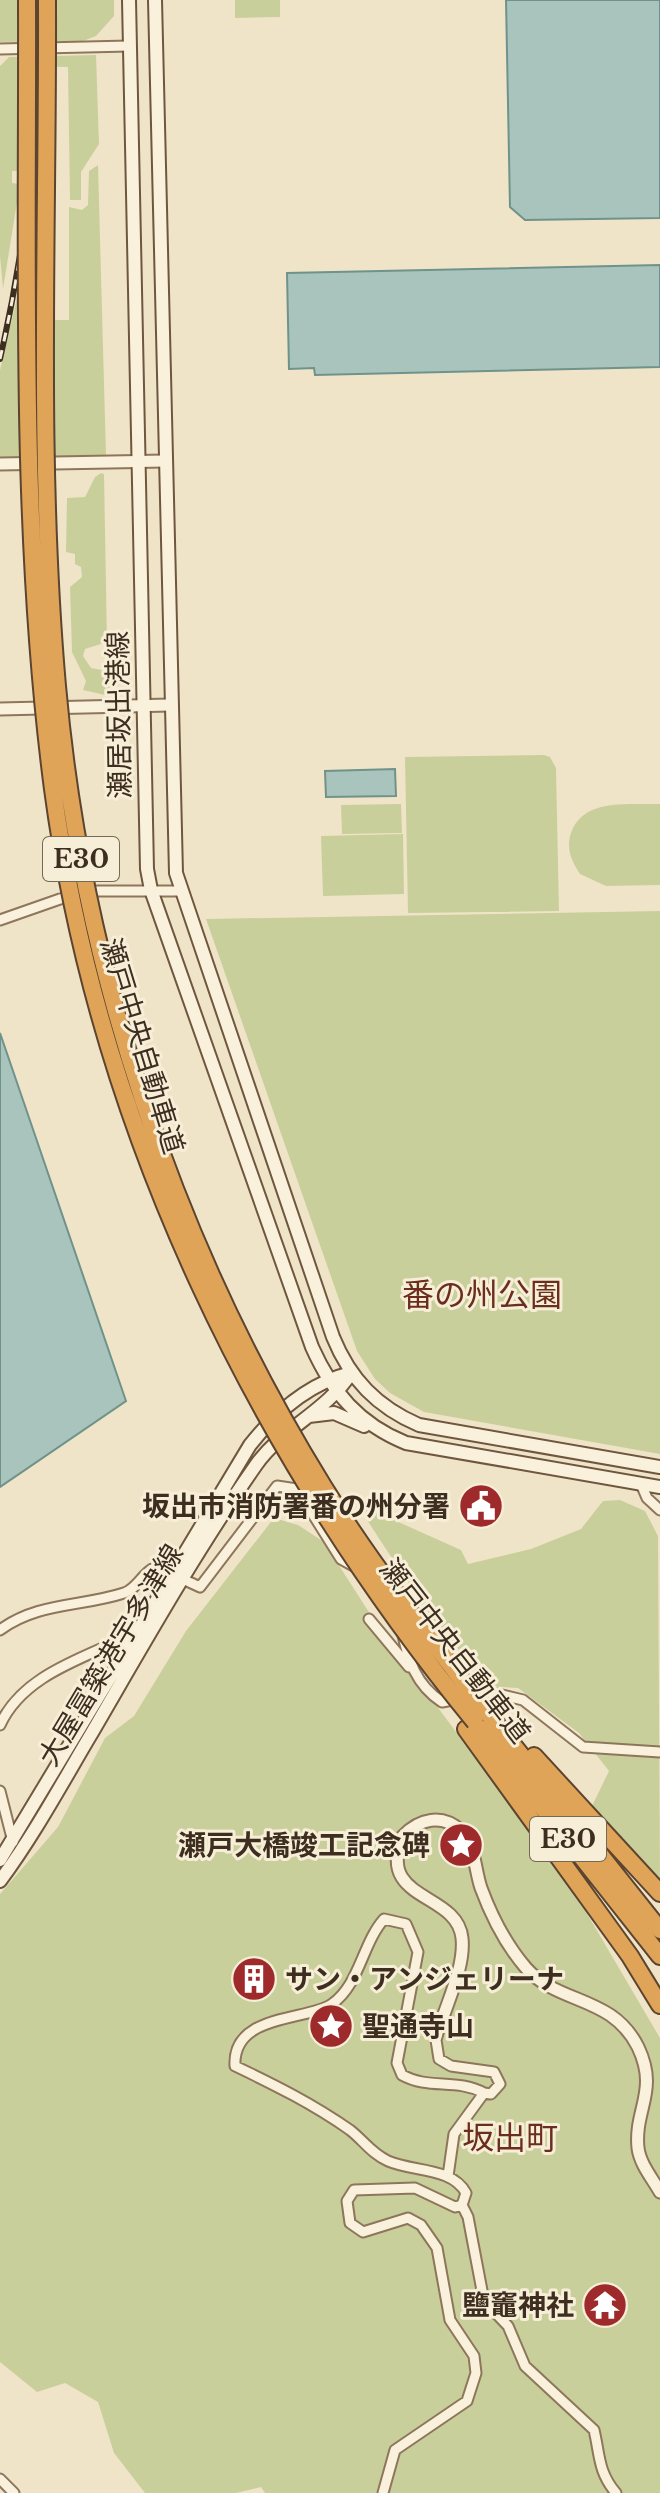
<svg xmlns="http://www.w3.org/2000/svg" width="660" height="2493" font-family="'Libre Baskerville','Noto Sans JP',serif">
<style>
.green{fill:#c9cf9b}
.water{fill:#a9c4bc;stroke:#6f938a;stroke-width:2}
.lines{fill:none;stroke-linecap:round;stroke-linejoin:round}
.minor-casing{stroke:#8d765c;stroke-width:13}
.tertiary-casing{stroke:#8d765c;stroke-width:15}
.secondary-casing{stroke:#6f573f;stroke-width:16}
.motorway-casing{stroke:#5b4430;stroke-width:20}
.minor{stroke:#faf1dc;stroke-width:9}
.tertiary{stroke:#faf1dc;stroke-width:11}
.secondary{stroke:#faf1dc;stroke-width:12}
.motorway{stroke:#e0a458;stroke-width:16}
.rail-casing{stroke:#3d2e20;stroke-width:6}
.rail{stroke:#f7eed8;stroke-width:3;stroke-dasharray:9;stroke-linecap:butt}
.motorway-bridge-casing{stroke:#5b4430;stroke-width:20;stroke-linecap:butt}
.motorway-bridge{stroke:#e0a458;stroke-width:16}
.labels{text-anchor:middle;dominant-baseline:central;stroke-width:6;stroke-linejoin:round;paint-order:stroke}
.shield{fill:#f7eed8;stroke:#756857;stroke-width:2}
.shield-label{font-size:26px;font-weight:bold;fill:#3d2e20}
.street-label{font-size:28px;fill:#3d2e20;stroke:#f7eed8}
.poi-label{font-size:28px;font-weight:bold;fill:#3d2e20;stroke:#f7eed8;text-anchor:end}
.quarter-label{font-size:32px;fill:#6b2e1e;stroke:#f7eed8}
</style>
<rect width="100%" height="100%" fill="#f0e4c8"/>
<path class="green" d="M0,0H114V16L96,36L83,41L0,42Z
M235,0H280V17L235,18Z
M96,55L99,144L81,172V200H70L68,67L20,66V171H12V183L20,184L3,289L0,256V66L9,57Z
M98,165L106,456L0,458V370L25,264V320H69V207L82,210L88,205L89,171Z
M101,473L104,474L107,642L85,649L83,656L91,668L107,671L110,678L109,691L105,695L83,690L86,681L72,652L70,587L82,577L81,567L75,564V554L66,552L67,498L85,497L95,477Z
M544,755L550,757L556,768L559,911L408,913L405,757Z
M401,804L402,833L342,834L341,805Z
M660,804V885L606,886L580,874C571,861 566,848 571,833C583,797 631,805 660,804Z
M403,834L404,894L323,896L321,836Z
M660,911V1454L424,1412L390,1393L375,1379L357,1351L206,919Z
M620,1500L645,1511L658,1536L660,1879L592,1806L609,1771L579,1733L518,1688L484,1686L436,1626L356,1503L461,1550L468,1564L531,1549L581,1529L603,1501Z
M274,1518L298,1525L324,1542L381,1631L572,1888L660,2038V2493H265L261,2487L236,2493H145L114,2453L98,2402L65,2383L37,2392L0,2362V1894L58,1827L105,1738L134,1716L186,1631Z"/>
<path class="water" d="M506,0H660V218L525,220L510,207Z
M660,265V367L315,375L314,368L289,369L287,273Z
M395,769L396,796L326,797L325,771Z
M0,1033L126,1401L0,1487Z"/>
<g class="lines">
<g class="minor-casing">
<path id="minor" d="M0,49L129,46
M0,920L60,899L97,891H180
M641,1484L647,1498L660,1510
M369,1619L409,1667
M0,1630C38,1602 81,1607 124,1593C136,1589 141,1576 152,1569L163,1570L200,1587L277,1486L297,1489L341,1559L359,1569
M402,1631C408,1660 416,1685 442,1702L458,1699
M473,1697L498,1694L523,1700L583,1747L660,1752
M0,1725C22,1677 78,1660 123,1639L132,1641
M0,1791L13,1842
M441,2023L436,2040L439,2059L451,2066L494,2072L500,2084L491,2094L484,2093L454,2134L448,2176
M462,2205L468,2217L484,2301L508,2326L525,2366L594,2430C600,2455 598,2472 616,2493
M0,2479L14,2493
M383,2493L395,2450L467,2401L476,2373L474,2356L450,2320L437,2248L421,2225L408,2218L363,2232L350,2223L347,2201L354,2190L415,2188L455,2207L462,2205L466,2193C452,2167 413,2172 388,2161C372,2154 363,2140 350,2130C313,2104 275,2085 235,2066C232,2013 308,2021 332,2004C360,1984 362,1944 384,1919L406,1924L418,1952L397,2063L402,2075C429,2090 456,2078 484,2093"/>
</g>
<g class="tertiary-casing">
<path id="tertiary" d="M0,464L165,461
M0,709L170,705
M441,2023C449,1998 465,1965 462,1938C457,1891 375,1902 403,1836C419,1819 442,1813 461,1831C475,1844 475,1871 481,1888C491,1915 507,1946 526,1968C559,2005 612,1995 638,2047C659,2091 634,2109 638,2148C640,2164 652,2178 660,2192"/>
</g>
<g class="secondary-casing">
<path id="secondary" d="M129,0L147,869L151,890L312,1347C332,1392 359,1424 406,1443L660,1487
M155,0L176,873L333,1337C350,1379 377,1407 419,1425L660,1467
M309,1416L334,1413L364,1426
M0,1860L250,1445C276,1412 309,1383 351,1373
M0,1881C34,1835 61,1785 90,1736C143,1645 195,1552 256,1465C282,1428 327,1411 351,1373"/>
</g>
<g class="motorway-casing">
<path id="motorway" d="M490,1716L660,1930
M475,1722L660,1956
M466,1729L630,1956L660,2005
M534,1756L660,1893"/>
</g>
<use href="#minor" class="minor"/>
<use href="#tertiary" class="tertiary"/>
<use href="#secondary" class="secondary"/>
<use href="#motorway" class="motorway"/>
<g class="rail-casing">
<path id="rail" d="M0,359C27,240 40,122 39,0"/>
</g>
<use href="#rail" class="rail"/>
<g class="motorway-bridge-casing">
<path id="motorway-bridge" d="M27,0C28,262 19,528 53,789C99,1133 257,1455 475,1722
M47,0C48,228 37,458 57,686C82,968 174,1245 323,1486C373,1567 432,1641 490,1716"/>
</g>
<use href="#motorway-bridge" class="motorway-bridge"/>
</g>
<defs>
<g id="civic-disc" transform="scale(2.3)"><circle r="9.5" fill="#9e2a2b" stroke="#f7eed8"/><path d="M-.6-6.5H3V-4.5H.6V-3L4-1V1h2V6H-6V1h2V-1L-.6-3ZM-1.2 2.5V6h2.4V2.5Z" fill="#fff"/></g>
<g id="sight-disc" transform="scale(2.3)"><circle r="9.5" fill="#9e2a2b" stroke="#f7eed8"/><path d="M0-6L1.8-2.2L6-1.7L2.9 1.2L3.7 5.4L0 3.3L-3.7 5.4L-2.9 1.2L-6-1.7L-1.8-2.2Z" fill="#fff"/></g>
<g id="building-disc" transform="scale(2.3)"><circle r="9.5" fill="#9e2a2b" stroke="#f7eed8"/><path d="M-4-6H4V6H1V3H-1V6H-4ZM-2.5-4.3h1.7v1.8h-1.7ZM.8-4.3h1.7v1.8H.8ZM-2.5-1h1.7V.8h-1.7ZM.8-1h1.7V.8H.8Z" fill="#fff"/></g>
<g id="temple-disc" transform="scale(2.3)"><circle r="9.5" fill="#9e2a2b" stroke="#f7eed8"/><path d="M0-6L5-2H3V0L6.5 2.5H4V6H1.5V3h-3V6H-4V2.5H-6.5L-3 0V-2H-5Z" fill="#fff"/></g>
</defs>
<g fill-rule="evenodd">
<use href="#civic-disc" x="481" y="1506"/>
<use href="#sight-disc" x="461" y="1845"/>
<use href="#building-disc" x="254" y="1979"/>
<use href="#sight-disc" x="331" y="2026"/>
<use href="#temple-disc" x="605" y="2305"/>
</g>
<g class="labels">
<g class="shield">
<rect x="43" y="837" width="76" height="44" rx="6"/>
<rect x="530" y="1817" width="76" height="44" rx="6"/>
</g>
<g class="shield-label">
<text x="81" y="859">E30</text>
<text x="568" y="1839">E30</text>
</g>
<g class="street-label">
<text transform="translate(119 715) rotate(-91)">瀬居坂出港線</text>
<text transform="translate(142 1046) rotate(73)">瀬戸中央自動車道</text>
<text transform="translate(455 1651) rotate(52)">瀬戸中央自動車道</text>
<text transform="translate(111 1655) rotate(-59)">大屋冨築港宇多津線</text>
</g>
<g class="poi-label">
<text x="450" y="1506">坂出市消防署番の州分署</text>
<text x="430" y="1845">瀬戸大橋竣工記念碑</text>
<text x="285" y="1979" text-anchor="start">サン・アンジェリーナ</text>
<text x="362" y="2026" text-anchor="start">聖通寺山</text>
<text x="574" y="2305">鹽竈神社</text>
</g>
<g class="quarter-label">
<text x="482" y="1295">番の州公園</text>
<text x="510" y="2138">坂出町</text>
</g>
</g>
</svg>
